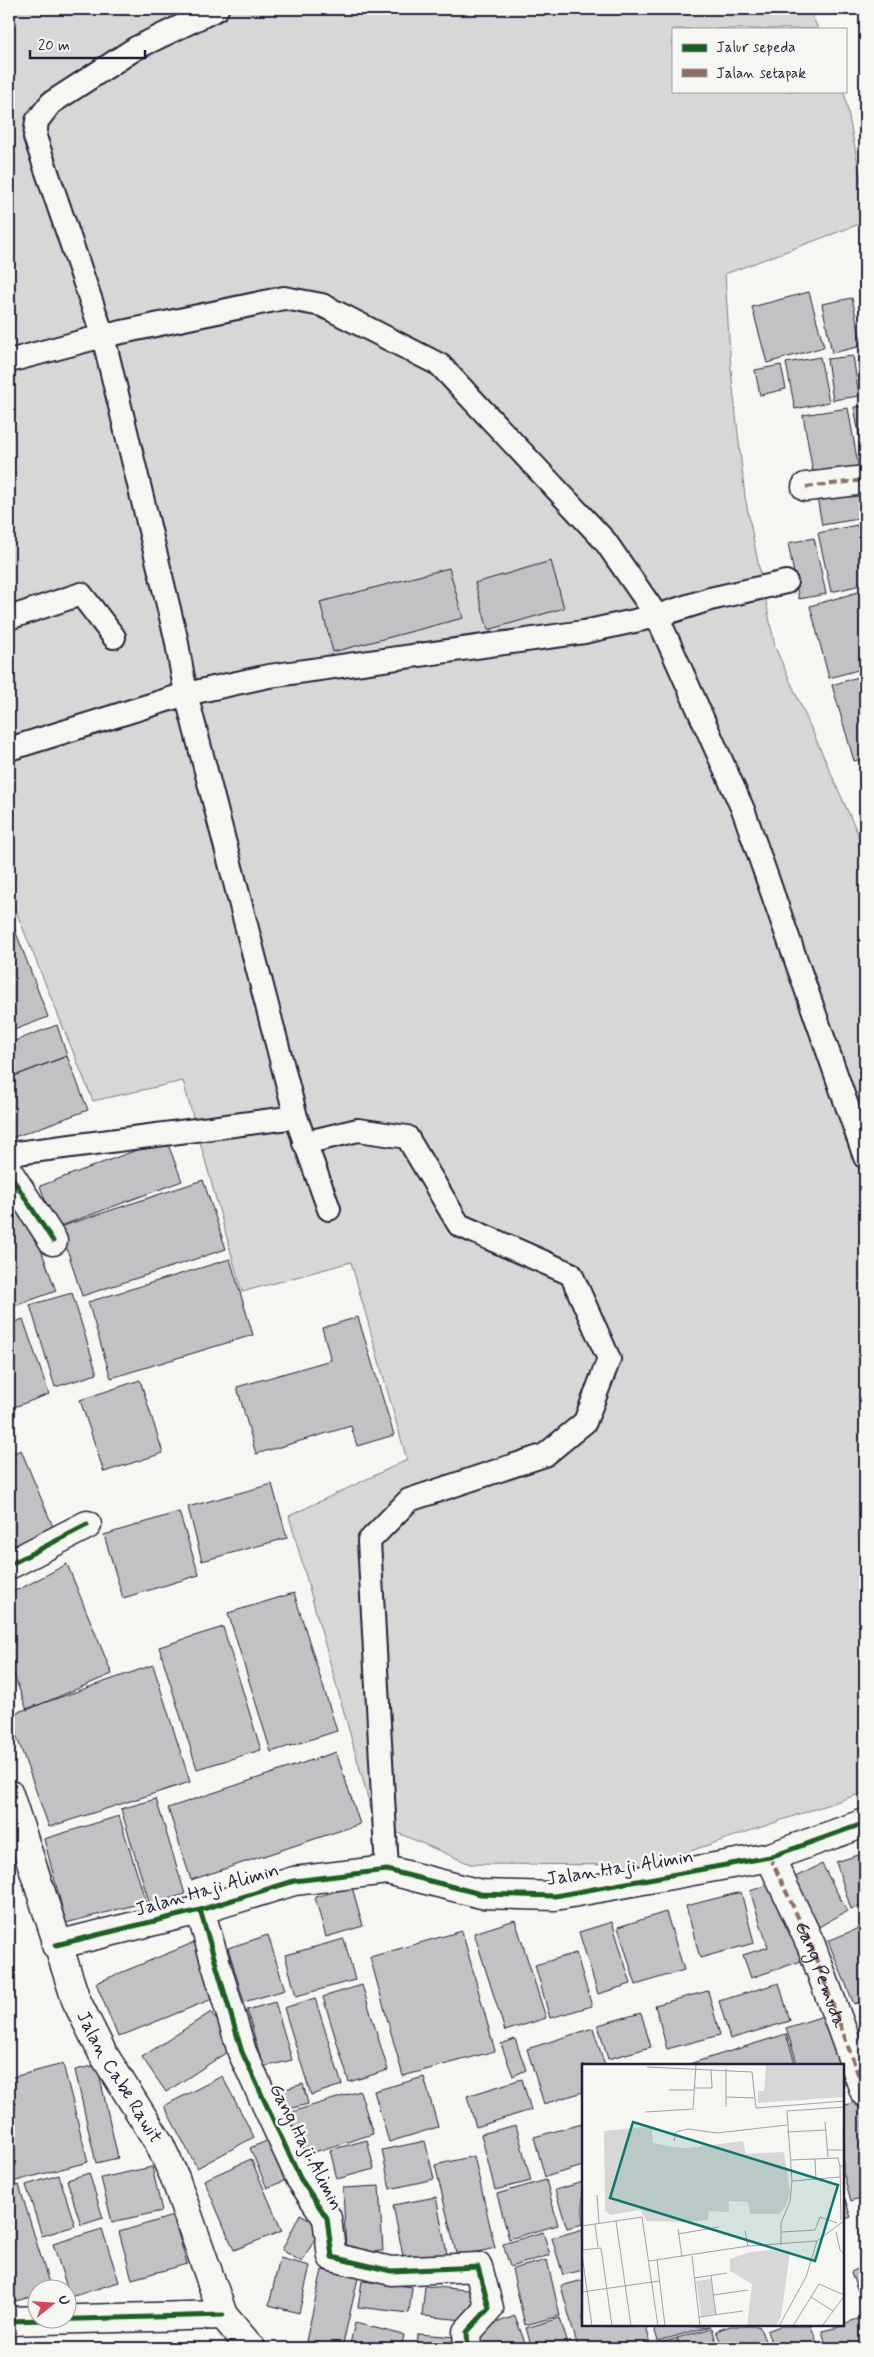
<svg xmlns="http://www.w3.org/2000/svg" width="874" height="2357" font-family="Mynerve,sans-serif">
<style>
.green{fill:#d7d7d7;stroke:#7c7c89}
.building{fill:#c2c2c4;stroke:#22223b}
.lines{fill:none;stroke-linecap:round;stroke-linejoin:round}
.service-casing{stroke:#22223b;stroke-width:26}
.minor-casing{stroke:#22223b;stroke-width:31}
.service{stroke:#f6f6f2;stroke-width:22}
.minor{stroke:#f6f6f2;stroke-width:28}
.quiet{stroke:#8d6e63;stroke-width:4;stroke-dasharray:8 4;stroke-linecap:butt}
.cycleway-casing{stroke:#f6f6f2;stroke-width:8}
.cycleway{stroke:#1b5e20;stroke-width:5}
.labels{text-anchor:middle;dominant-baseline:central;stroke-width:5;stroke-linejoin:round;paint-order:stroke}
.street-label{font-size:19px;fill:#22223b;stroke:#f6f6f2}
.inset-road{fill:none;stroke:#a1a1a9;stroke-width:1}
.view{fill:#0f766e;fill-opacity:0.15;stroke:#0f766e;stroke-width:2.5}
.inset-edge{fill:none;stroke:#22223b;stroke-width:2.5}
</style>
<rect width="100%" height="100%" fill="#f6f6f2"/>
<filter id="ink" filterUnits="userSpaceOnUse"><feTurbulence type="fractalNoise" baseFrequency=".02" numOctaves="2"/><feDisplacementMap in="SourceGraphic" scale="10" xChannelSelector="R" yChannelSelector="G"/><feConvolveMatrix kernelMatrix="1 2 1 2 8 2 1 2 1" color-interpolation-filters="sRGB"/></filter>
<g filter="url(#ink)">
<path class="green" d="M9,9H809L818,29H673V91H844L865,201V222L725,274L731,370L745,497L775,647L865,850V1792L649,1865L470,1864L375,1823L289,1516L407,1460L351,1262L242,1292L183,1081L93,1101L9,894Z"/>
<path class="building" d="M809,292L824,347L767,363L752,307Z
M852,298L862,346L832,353L822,304Z
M853,356L859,396L833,400L827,359Z
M820,357L829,402L795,409L786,363Z
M865,360V395L864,396L858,361Z
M781,365L786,389L760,395L755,370Z
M865,406V468L854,407Z
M848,408L859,470L814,478L803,415Z
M865,489V518L822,525L817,497Z
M857,525L865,564V584L831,592L818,533Z
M814,538L826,594L799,599L788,543Z
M551,561L564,608L488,630L475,583Z
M449,568L463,618L333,652L320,602Z
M865,590V668L829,678L810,606Z
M865,675V758L854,761L832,685Z
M12,922L48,1017L9,1032V923Z
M57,1025L67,1056L9,1078V1043Z
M67,1056L88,1110L9,1139V1078Z
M166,1139L182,1181L55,1228L40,1186Z
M203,1180L226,1249L82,1296L60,1227Z
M26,1208L56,1291L9,1308V1214Z
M230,1259L253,1335L111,1378L88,1302Z
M72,1293L97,1374L55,1387L30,1305Z
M358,1317L394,1435L357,1446L351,1426L256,1454L237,1387L331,1360L322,1328Z
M23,1319L49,1394L9,1409V1325Z
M140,1380L163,1453L104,1472L80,1400Z
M21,1450L58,1539L9,1559V1455Z
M272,1484L287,1538L202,1561L188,1507Z
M179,1512L199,1575L123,1598L104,1535Z
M67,1564L112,1674L27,1710L9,1662V1592L20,1589Z
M294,1593L337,1731L271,1752L228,1613Z
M223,1627L261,1750L197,1769L159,1647Z
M153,1665L190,1782L49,1827L9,1715Z
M336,1752L360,1824L191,1880L168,1808Z
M156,1799L185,1894L150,1905L121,1809Z
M119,1816L146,1902L66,1923L44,1839Z
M865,1853V1904L851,1909L836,1862Z
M822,1864L847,1911L815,1929L789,1880Z
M779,1881L804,1960L751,1978L743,1955L768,1947L750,1891Z
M352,1887L363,1926L326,1937L315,1897Z
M741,1892L754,1943L700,1958L686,1906Z
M666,1912L684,1970L636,1985L618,1927Z
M515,1920L546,2018L505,2031L474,1933Z
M612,1922L631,1984L598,1994L579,1932Z
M861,1927L865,1937V2000L854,2004L828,1941Z
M462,1931L495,2051L403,2076L370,1957Z
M268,1935L285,1990L244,2002L228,1948Z
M344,1939L355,1980L296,1996L285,1955Z
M200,1940L222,1995L118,2037L96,1983Z
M576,1953L592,2006L550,2018L535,1965Z
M779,1983L790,2021L730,2039L719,2001Z
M362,1985L388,2070L349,2082L323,1997Z
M708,1991L720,2035L667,2049L655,2005Z
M315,1998L342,2085L311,2095L284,2008Z
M275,2002L292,2060L263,2067L247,2010Z
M211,2012L235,2047L166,2092L142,2057Z
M641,2013L651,2047L608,2059L598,2025Z
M833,2013L854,2082L843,2085V2066H798L786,2028Z
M593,2028L605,2066H583V2092L544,2104L527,2049Z
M786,2034L796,2066H686V2065Z
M515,2039L526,2070L513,2076L501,2044Z
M63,2064L88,2162L12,2182L9,2171V2078Z
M97,2065L118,2158L96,2163L75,2070Z
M222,2076L254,2137L197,2168L164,2106Z
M424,2077L438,2127L389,2142L374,2091Z
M522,2079L531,2110L476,2127L467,2096Z
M303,2084L308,2104L280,2111L275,2092Z
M360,2091L373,2134L298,2157L285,2114Z
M864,2099L865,2196L851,2201L843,2172V2106Z
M582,2124L583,2166L545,2177L534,2137Z
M516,2125L531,2181L495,2190L481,2134Z
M276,2137L293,2177L267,2188L250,2148Z
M367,2140L374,2169L337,2179L330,2150Z
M425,2141L434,2179L390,2189L382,2150Z
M474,2156L495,2248L457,2257L435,2165Z
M251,2159L282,2231L234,2250L204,2180Z
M152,2167L162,2211L112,2222L101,2178Z
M89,2173L103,2218L81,2225L67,2180Z
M59,2175L75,2226L42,2236L26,2185Z
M546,2180L558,2225L509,2239L497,2194Z
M583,2182V2224L567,2228L555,2190Z
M19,2185L51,2290H38V2295L12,2302L9,2290V2188Z
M379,2186L383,2251L346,2253L343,2188Z
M843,2193L851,2217L843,2220Z
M436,2197L447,2254L404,2261L393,2205Z
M300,2214L322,2226L302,2262L282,2250Z
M173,2216L187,2264L132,2279L119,2232Z
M102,2229L119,2282L70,2297L53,2244Z
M583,2229V2270L563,2275L552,2238Z
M543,2232L550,2255L510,2267L503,2244Z
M280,2258L310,2266L299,2313L269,2305Z
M547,2260L560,2316L525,2325L512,2269Z
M865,2266V2311L851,2272Z
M322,2270L358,2278L342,2348L306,2341Z
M583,2280V2326H646L650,2342L629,2348H578L561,2286Z
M362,2281L412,2287L409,2313L358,2307Z
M425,2286L478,2291L475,2321L422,2316Z
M515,2316L527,2348H476L471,2332Z
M863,2317L865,2324V2348H827L822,2331L843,2326V2324Z
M560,2318L569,2348H532L526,2328Z
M355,2323L404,2335L401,2348H349Z
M661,2326H711L658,2341L654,2328Z
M730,2326H759L768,2348H723L716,2331Z
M780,2326H811L819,2348H773L767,2331Z
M712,2328L718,2348H680L677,2338Z
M418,2334L457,2337L456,2348H417Z
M677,2338L680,2348H647V2347Z"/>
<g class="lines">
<g class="service-casing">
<path id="service" d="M217,9L136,48L51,103L37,121L35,137L103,336L176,638L186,694L269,676L584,632L657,616L710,599L786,582
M9,361L103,336L284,298L322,305L440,365L605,541L657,616L744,812L865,1157
M9,618L81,594L114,637
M9,749L186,694L296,1117
M304,1143L358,1130L407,1137L459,1225L571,1274L609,1359L585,1422L545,1455L409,1500L369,1541L387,1870
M9,1154L296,1117L329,1209"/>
</g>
<g class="minor-casing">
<g id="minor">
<path d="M806,487L865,480"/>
<path d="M9,1173L53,1241"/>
<path d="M9,1565L87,1525"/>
<path id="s1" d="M9,1794L76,2000L102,2052L159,2143L175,2178L223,2315L251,2348"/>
<path d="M770,1857L811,1945L865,2093"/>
<path d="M200,1910L242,2052L300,2178L327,2218L332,2257L391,2271L478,2267L489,2308L467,2332L468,2348"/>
<path d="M56,1945L200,1910L294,1881L387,1870L481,1894L555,1896L770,1857L865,1823"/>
<path d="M9,2321L223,2315"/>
</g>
</g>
<use href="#service" class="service"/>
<use href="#minor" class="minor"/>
<g class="quiet">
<path d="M806,487L865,480"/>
<path id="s2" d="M770,1857L811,1945L865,2093"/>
</g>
<g class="cycleway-casing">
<path id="cycleway" d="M9,1173L53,1241
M9,1565L87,1525
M200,1910L242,2052L300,2178L327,2218L332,2257L391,2271L478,2267L489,2308L467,2332L468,2348
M56,1945L200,1910L294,1881L387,1870L481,1894L555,1896L770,1857L865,1823
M9,2321L223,2315"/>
</g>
<use href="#cycleway" class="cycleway"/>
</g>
</g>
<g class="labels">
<g class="street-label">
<text transform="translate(620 1868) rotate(-9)">Jalan Haji Alimin</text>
<text transform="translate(207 1890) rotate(-16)">Jalan Haji Alimin</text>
<text stroke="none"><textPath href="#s2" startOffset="128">Gang Pemuda</textPath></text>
<text stroke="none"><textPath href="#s1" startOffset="305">Jalan Cabe Rawit</textPath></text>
<text transform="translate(306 2147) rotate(63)">Gang Haji Alimin</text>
</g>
</g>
<g transform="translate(582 2064)">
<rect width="262" height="262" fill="#f6f6f2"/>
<path d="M184,1H262V33L176,39V27H182ZM59,63L70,65L71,79L91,83L105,84L161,77L164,90L202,88L208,128L203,143L197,150H168L166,138L147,137V148L127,147L126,156L101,158L65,157L58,146L28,151L23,147L22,67ZM189,186L208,188L199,253L194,262H165L170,220L148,207V195L168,188ZM129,215L134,250L119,252L114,217Z" fill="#d7d7d7"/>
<path class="inset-road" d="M65,3L170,8L174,44L263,37M113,24H130L129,5M87,26H113M144,33L172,34M144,43V5M63,48L111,45L114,1M243,58L246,93M261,65L262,86M205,68L244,66M92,77L94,68L106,65L135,69L205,61M246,86H263M233,95L234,115M209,96L256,94L258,102M210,117L258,113M15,131L17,159M259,156L258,102H263M34,157L49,262M13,160L16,183M0,162L60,153L76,262M96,165L100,193M163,167L166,182M200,168L233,166L238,153L255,159M254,168L258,186L263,191M96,170L137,163M199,181V159L208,137L210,117L205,47L263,43M0,186L19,184L30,262M0,190L10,262M110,192L118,262M75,196L83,262M67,197L166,182L235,177L263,156M129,212L134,251M112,214L145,209M0,228L77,217M131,231L166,226M229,233L251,247M117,253L161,247M197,262L224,213L235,177M211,262L237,220L262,231M240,262L263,231"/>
<path class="view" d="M51,58L256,121L233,197L28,134Z"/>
<rect width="262" height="262" class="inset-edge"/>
</g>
<rect width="874" height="2357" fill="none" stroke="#f6f6f2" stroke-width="30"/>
<rect x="15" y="15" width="844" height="2327" fill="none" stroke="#22223b" stroke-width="2" filter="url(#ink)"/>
<rect x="672" y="28" width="175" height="65" fill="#f6f6f2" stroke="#a1a1a9"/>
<rect x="682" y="44" width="25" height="8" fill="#1b5e20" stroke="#a1a1a9"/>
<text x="716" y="52" font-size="15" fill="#22223b">Jalur sepeda</text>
<rect x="682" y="69" width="25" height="8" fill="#8d6e63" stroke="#a1a1a9"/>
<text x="716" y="78" font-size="15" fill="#22223b">Jalan setapak</text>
<g transform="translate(52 2304) rotate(73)"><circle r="24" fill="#f6f6f2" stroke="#a1a1a9"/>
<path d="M0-4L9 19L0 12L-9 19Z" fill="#d1495b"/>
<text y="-8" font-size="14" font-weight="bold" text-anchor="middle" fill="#22223b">U</text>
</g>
<path d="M30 50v8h115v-8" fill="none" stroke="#22223b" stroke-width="2.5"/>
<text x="38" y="50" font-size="15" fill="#22223b" stroke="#f6f6f2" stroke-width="4" paint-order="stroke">20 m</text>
</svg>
